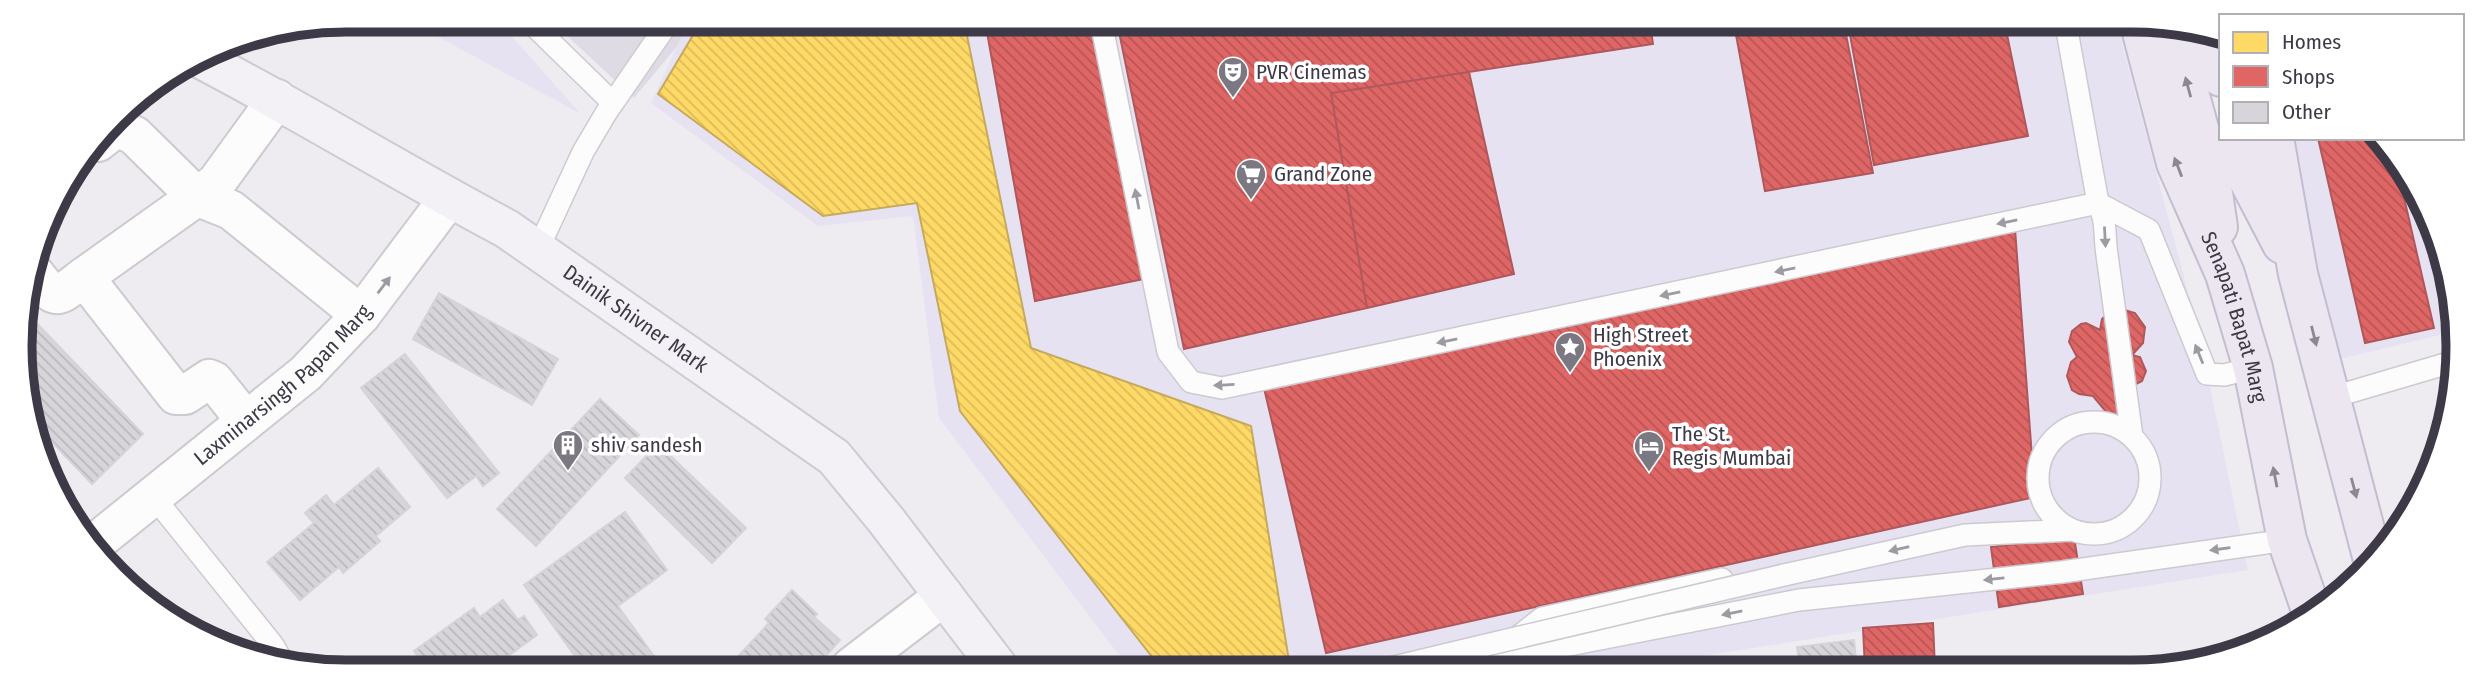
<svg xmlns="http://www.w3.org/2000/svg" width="2478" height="691" font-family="'Fira Sans Condensed',sans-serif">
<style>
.residential{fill:#dfdbe4}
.commercial{fill:#e7e2f2}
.homes{fill:url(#homes-back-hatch);stroke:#c5a95c;stroke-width:2}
.shops{fill:url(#shops-back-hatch);stroke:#af585c;stroke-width:2}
.building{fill:url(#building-back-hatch);stroke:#d5d2d9;stroke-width:2}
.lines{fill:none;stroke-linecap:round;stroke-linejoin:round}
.service-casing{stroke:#cccacf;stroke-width:24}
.minor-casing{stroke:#cccacf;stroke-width:42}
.secondary-casing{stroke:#cfcad5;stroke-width:42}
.primary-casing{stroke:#c5bcd1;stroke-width:42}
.service{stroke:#fcfcfd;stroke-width:21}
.minor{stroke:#fcfcfd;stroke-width:38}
.secondary{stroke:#f3f0f6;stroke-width:38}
.primary{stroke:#ebe6f0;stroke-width:38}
.service-bridge-casing{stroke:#cccacf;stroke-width:24;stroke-linecap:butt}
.service-bridge{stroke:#fcfcfd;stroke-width:21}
.oneway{fill:#8c8792}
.oneway2{fill:#9d9aa2}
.labels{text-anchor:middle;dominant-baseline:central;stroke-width:7;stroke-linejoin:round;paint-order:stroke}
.poi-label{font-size:21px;fill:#3e3946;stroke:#fff;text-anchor:start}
.street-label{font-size:21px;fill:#3e3946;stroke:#fff}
.rim{fill:none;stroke:#3e3946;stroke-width:9}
</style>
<defs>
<pattern id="homes-back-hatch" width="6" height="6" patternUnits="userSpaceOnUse" patternTransform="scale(1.75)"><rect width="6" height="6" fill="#ffd966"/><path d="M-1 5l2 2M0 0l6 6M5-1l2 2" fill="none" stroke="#dcbb5a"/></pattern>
<pattern id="shops-back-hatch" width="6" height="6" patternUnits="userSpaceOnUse" patternTransform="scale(1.75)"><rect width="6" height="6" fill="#e06666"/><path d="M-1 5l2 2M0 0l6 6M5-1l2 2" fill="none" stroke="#b75556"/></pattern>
<pattern id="building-back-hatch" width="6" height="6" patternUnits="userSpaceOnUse" patternTransform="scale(1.75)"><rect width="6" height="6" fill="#d7d5da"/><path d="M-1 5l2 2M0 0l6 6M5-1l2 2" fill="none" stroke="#bab8bc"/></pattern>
</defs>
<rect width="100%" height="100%" fill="#eeecf1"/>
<path class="residential" d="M550,20H699L634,98Z"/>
<path class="commercial" d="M405,19L497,20L581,114Z
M689,20L2117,25L2198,329L2248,570L1626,668L1128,667L939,418L913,216L818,226L651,103Z
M2286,138H2378L2404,164L2452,281V332L2340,359Z"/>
<path class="homes" d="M702,20L964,21L1031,348L1251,426L1290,667H1160L960,411L917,203L823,216L658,94Z
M1664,324L1684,422L1719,415L1733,485L1851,461L1864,526L1508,601L1493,529L1575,511L1542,349Z"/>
<path class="shops" d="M985,21L1091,22L1144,279L1035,301Z
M1117,22L1650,24L1653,44L1331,93L1367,308L1184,349Z
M1734,24H1844L1873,173L1765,191Z
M1848,24L2005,25L2028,136L1874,165Z
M1469,72L1514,274L1367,308L1331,93Z
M2318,138H2378L2394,154L2434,328L2365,343Z
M2015,229L2035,497L1326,653L1264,388Z
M2121,309L2135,313L2145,327L2143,343L2132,355L2140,357L2146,371L2142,381L2132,386L2123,415L2117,416L2107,413L2093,396L2079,394L2072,390L2067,376L2071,362L2077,357L2069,342L2072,331L2081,324L2086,323L2100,330L2102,319L2107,314Z
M2074,537L2083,594L1999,607L1991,547Z
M1933,623L1935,669L1865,668L1863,628Z"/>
<path class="building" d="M439,293L558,359L532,405L413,339Z
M24,310L143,434L92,484L29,418L20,324Z
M405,354L499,473L483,486L476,476L447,498L361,388Z
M600,399L639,435L536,546L497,509Z
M658,444L746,528L712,563L625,478Z
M378,468L410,507L376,536L380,541L343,573L339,567L300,600L267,562L314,523L305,513L326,495L334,505Z
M625,512L667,570L618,606L661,666H582L524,585Z
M792,590L817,614L814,617L840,640L816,667L729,666L769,623L765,619Z
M503,600L518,620L524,616L537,635L494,666H407L419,658L414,651L474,608L480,617Z
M1854,640L1857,668H1800L1797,647Z
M1744,662L1745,668H1720Z"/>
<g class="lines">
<g class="service-casing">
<path id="service" d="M528,20L613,103
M1101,22L1168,352L1191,382L1222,388L2098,203L2066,25
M538,249L583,152L606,113L670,20
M2330,398L2452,362
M2038 478a56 56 0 1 1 112 0a56 56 0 1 1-112 0Z
M2132,437C2124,376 2115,316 2107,255C2104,237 2107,219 2098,203L2149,230L2207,374L2224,375L2253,368
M153,496L273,645L285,666
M1784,575L1965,535L2073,530
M1514,640L1542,618L1722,579
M1390,668L1486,645
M1466,668L1487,661L1799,600L2062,572L2287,540"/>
</g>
<g class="minor-casing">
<g id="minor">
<path d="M98,142C113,130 117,125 135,136L196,196L231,210L361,315"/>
<path d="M34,273C57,303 56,298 84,277"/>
<path d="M246,421L214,381L209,379L185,395H176L84,277L216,183L277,99"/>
<path id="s1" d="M90,547L306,373L361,315L449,198"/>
<path d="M851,667L944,596"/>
</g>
</g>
<g class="secondary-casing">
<g id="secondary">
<path id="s2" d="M199,58C303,112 403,174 507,229L834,457L886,520L998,667"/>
</g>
</g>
<g class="primary-casing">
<g id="primary">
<path id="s3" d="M2140,25L2176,163L2225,274L2253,368L2287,540L2312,613"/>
<path d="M2171,25L2209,166L2218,227"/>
<path d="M2208,31L2221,77"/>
<path d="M2237,138L2249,181L2282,244"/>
<path d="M2274,138L2298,274L2373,560"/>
</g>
</g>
<use href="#service" class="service"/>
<use href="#minor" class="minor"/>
<use href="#secondary" class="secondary"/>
<use href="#primary" class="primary"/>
<g class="service-bridge-casing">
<path id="service-bridge" d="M1486,645L1784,575"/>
</g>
<use href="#service-bridge" class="service-bridge"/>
</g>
<defs><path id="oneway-solid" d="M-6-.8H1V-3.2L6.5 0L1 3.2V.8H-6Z" transform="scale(1.75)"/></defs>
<g class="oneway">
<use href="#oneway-solid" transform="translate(2188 87) rotate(-105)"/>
<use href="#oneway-solid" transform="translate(2178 167) rotate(-111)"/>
<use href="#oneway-solid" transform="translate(2314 336) rotate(76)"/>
<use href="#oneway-solid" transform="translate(2275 477) rotate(-101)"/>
<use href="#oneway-solid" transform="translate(2354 488) rotate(75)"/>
</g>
<g class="oneway2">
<use href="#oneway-solid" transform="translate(1137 199) rotate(-101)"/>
<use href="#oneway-solid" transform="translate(2007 222) rotate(168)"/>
<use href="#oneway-solid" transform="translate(2105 237) rotate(87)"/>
<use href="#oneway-solid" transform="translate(1785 270) rotate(168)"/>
<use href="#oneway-solid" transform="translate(384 285) rotate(-53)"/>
<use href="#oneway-solid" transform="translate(1670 294) rotate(168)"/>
<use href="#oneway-solid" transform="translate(1447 341) rotate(168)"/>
<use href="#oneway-solid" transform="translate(2199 354) rotate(-112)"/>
<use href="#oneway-solid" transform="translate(1224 385) rotate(177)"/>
<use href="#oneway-solid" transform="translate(1899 549) rotate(167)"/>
<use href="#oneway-solid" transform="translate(2220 549) rotate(172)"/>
<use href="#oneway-solid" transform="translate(1994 579) rotate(174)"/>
<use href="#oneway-solid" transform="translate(1732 613) rotate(169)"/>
</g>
<defs>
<g id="theatre-pin" transform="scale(1.575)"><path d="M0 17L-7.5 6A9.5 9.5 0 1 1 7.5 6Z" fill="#7c7882" stroke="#fff"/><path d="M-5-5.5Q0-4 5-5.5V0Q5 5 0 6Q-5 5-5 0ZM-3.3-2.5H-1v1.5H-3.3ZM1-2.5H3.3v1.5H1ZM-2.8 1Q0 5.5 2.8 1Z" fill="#fff"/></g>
<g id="supermarket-pin" transform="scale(1.575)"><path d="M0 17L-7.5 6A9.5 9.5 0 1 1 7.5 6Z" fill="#7c7882" stroke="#fff"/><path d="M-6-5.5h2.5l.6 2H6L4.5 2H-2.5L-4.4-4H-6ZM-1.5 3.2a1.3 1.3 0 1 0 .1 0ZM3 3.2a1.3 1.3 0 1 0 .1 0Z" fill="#fff"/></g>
<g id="sight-pin" transform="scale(1.575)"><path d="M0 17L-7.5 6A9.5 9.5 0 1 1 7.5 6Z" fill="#7c7882" stroke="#fff"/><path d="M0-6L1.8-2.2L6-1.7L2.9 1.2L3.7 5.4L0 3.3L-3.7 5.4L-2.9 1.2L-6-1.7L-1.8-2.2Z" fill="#fff"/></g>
<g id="building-pin" transform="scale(1.575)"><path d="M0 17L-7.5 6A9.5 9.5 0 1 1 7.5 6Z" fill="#7c7882" stroke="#fff"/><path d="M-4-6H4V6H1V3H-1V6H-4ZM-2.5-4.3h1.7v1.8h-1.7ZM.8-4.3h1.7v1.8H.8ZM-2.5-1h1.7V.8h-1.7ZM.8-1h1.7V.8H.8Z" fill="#fff"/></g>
<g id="hotel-pin" transform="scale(1.575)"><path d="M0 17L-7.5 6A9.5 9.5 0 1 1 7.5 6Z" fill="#7c7882" stroke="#fff"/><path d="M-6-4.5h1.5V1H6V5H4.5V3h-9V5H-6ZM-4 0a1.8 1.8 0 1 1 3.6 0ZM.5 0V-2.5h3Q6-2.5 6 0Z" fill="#fff"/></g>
</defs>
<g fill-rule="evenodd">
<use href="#theatre-pin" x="1233" y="72"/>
<use href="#supermarket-pin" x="1251" y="174"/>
<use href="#sight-pin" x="1570" y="347"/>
<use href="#building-pin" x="568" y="445"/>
<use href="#hotel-pin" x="1649" y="446"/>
</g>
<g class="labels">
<g class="poi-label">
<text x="1256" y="72">PVR Cinemas</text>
<text x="1274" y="174">Grand Zone</text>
<text x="1593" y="335">High Street<tspan x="1593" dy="24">Phoenix</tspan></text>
<text x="1672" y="434">The St.<tspan x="1672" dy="24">Regis Mumbai</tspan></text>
<text x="591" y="445">shiv sandesh</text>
</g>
<g class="street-label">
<text stroke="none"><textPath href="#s3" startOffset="308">Senapati Bapat Marg</textPath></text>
<text stroke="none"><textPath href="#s2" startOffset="509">Dainik Shivner Mark</textPath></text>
<text stroke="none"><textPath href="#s1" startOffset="252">Laxminarsingh Papan Marg</textPath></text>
</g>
</g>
<path d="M0 0H2478V691H0ZM346 32H2132A314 314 0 0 1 2446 346V346A314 314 0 0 1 2132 660H346A314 314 0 0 1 32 346V346A314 314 0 0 1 346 32Z" fill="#fff" fill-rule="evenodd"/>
<path class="rim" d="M346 32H2132A314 314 0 0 1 2446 346V346A314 314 0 0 1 2132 660H346A314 314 0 0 1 32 346V346A314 314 0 0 1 346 32Z"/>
<rect x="2219" y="14" width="245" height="126" fill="#ffffff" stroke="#b2b0b5" stroke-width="2"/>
<rect x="2233" y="32" width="35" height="21" fill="#ffd966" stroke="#b2b0b5" stroke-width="2"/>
<text x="2282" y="49" font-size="21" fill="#3e3946">Homes</text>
<rect x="2233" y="66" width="35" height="21" fill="#e06666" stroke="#b2b0b5" stroke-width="2"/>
<text x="2282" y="84" font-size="21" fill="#3e3946">Shops</text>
<rect x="2233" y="102" width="35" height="21" fill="#d7d5da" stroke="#b2b0b5" stroke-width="2"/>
<text x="2282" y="119" font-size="21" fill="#3e3946">Other</text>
</svg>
